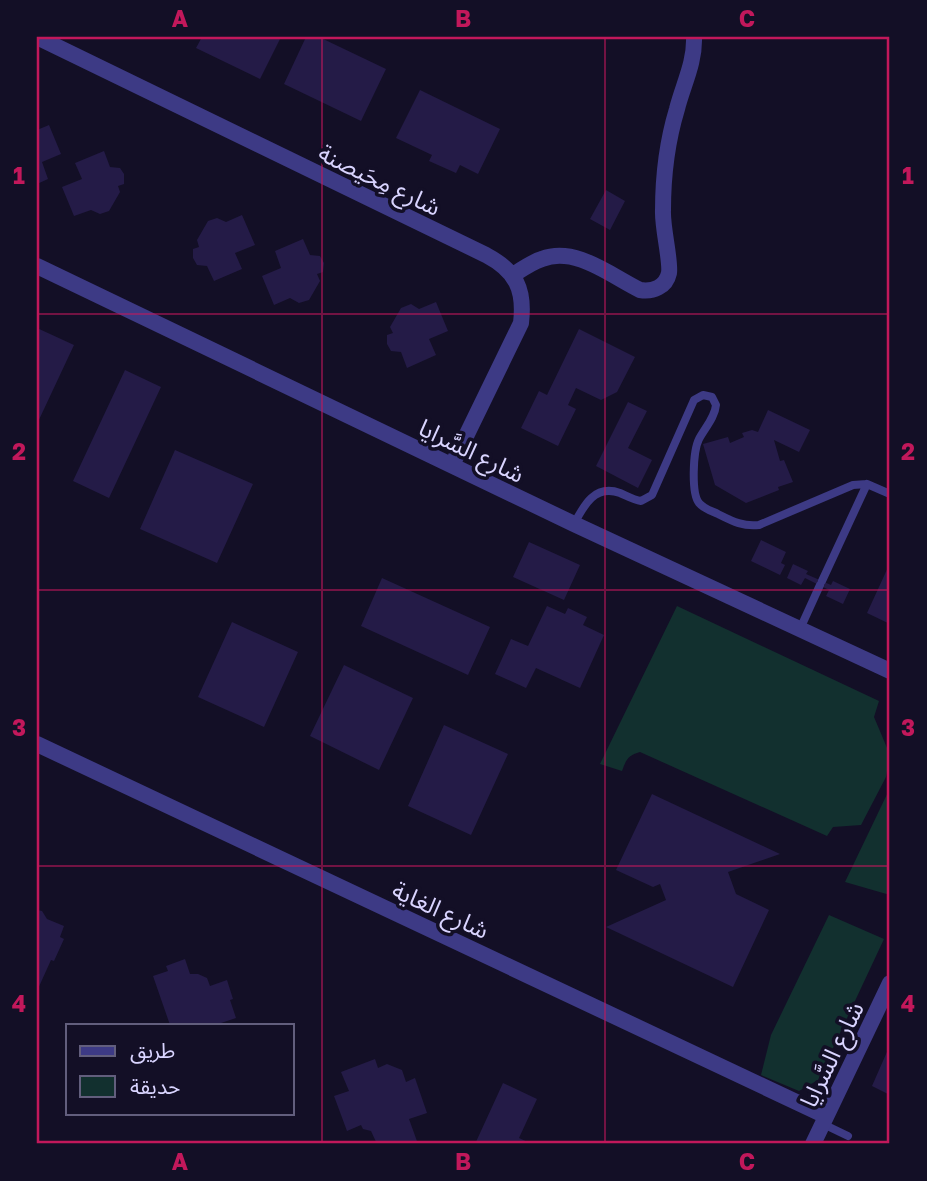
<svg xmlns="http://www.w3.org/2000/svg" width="927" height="1181" font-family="'Golos Text','Noto Sans Arabic',sans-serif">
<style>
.green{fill:#12302f}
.building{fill:#241b47}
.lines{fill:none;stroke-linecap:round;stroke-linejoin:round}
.lane{stroke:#3d3a85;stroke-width:8}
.street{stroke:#3d3a85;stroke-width:16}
.grid{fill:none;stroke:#c2185b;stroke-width:2;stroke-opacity:0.55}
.labels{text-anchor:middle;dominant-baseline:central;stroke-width:7;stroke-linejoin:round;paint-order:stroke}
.street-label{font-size:24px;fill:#d9d4ff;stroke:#130f26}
.neatline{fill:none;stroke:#c2185b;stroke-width:2.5}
.grid-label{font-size:23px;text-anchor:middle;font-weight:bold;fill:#c2185b}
</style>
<rect width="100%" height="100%" fill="#130f26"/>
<path class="green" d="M677,606L879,701L874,717L890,755L886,777L861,825L833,827L827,836L640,752C628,755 626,760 622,771L600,764Z
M890,788V895L845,882Z
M829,915L884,939L818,1080L799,1091L761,1075L771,1035Z"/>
<path class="building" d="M202,37H281L260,79L196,48Z
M306,37H319L386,69L361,121L284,84Z
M420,90L500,129L478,174L460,165L456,173L429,161L432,155L396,138Z
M49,125L61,154L42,162L48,179L37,184V130Z
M104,151L110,167L120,168L124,174V184L118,186L120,192L109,211L100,214L91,210L74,216L62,187L82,179L75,163Z
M606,190L625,201L610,230L590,219Z
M242,215L255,245L235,253L242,269L214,281L207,266L197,265L193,258V249L199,247L197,240L208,221L217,218L226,222Z
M303,239L310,255L320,256L324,263L323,272L317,274L320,281L309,300L299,303L290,298L274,305L262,276L281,268L275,251Z
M436,302L448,331L429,339L436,355L407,368L401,352L391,351L387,344V335L393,333L390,327L401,308L411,304L419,309Z
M37,328L74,345L37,424Z
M579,329L635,357L617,392L601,400L576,388L568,405L576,409L558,446L521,428L539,391L547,395Z
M125,370L161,387L109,498L73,481Z
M628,402L647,411L628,448L652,460L638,488L596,466Z
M768,410L810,430L799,452L774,440L780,461L784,460L793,482L778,487L779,490L746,503L715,485L703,444L728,437L730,443L744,437L742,433L752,430L758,432Z
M175,450L253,484L217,563L140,529Z
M761,540L786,552L781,563L785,565L780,575L751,561Z
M529,542L580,565L564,600L513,577Z
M890,563V624L867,613Z
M793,564L808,571L806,574L831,585L833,581L850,589L843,604L826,596L829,590L805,578L801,585L787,578Z
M382,578L490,627L468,675L361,626Z
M547,606L565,614L568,608L587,617L583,625L604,635L580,688L536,668L526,688L495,674L511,639L528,646Z
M232,622L298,652L264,727L198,697Z
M344,665L413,698L379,770L310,736Z
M444,725L508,754L471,835L408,806Z
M652,794L780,854L728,872L736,894L769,910L733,987L606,927L666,900L660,884L653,887L616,870Z
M37,910L42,911L47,919L64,926L60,937L64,939L54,961L51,960L37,991Z
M185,959L190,974H198L207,978L210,986L227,980L233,999L230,1000L236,1018L215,1025H170L153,976L168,971L166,966Z
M890,1045V1095L872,1086Z
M375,1059L378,1068L387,1064L402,1070L406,1082L415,1078L427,1113L409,1119L418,1144H377L371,1131L363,1129L361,1125L347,1131L334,1096L349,1091L341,1072Z
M503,1083L537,1099L519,1138L532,1144H475Z"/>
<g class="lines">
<path class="lane" d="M574,524C584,505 595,484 620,493C627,496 634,500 641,501L652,495L694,400L703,395L712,397L716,405C715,417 705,428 699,439C693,451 691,493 699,503C704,509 712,511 718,514C732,521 743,527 759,525L853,485L867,484L890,494
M822,581L867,484
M800,629L820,585
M823,1124L848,1136"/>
<path class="street" d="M37,37L486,255C516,271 525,289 521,323L452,465
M37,266L574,524L890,671
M513,275C522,269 532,262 542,259C576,246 611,276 640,290C653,292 666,287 669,273C671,261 662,227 663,210C663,176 667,142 677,109C683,85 695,63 694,37
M37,744L826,1116
M813,1144L890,983"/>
</g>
<path class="grid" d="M322,37V1144M605,37V1144M37,314H890M37,590H890M37,866H890"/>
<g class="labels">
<g class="street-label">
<text transform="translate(380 179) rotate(26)">شارع مِحَيصنة</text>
<text transform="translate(472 450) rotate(26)">شارع السَّرايا</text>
<text transform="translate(441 909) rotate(25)">شارع الغاية</text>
<text transform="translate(831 1054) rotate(-64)">شارع السَّرايا</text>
</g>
</g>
<rect width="927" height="1181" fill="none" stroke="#130f26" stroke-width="77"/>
<rect x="66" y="1024" width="228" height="91" fill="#130f26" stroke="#625e7d" stroke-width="2"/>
<rect x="80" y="1046" width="35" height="10" fill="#3d3a85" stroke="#625e7d" stroke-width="2"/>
<text x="130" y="1058" font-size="21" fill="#d9d4ff">طريق</text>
<rect x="80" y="1076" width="35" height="21" fill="#12302f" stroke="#625e7d" stroke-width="2"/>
<text x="130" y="1094" font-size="21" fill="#d9d4ff">حديقة</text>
<rect x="38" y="38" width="850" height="1104" class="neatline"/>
<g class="grid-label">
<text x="180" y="27">A</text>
<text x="463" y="27">B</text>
<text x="747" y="27">C</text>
<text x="19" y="184">1</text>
<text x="908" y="184">1</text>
<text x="19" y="460">2</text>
<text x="908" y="460">2</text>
<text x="19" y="736">3</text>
<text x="908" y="736">3</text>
<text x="19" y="1012">4</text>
<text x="908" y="1012">4</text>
<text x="180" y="1170">A</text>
<text x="463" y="1170">B</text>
<text x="747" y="1170">C</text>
</g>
</svg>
